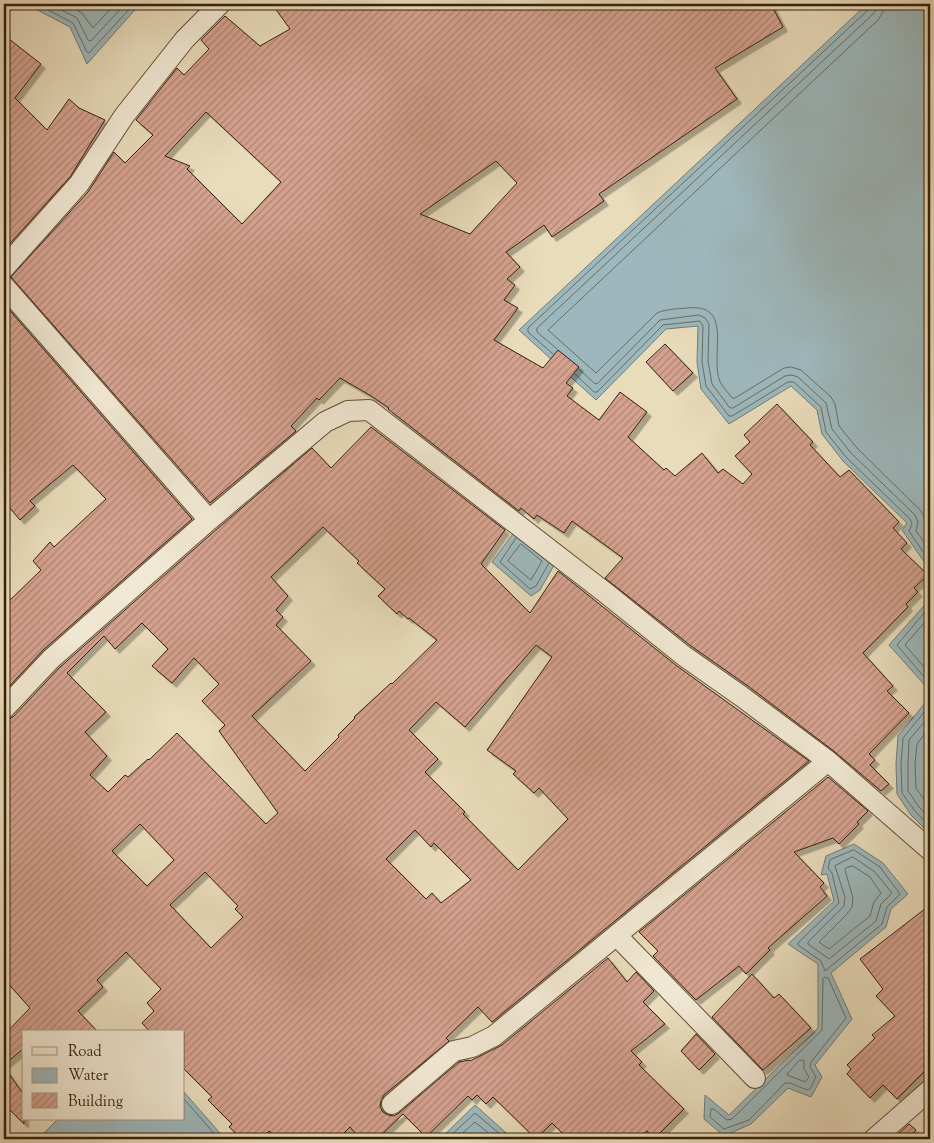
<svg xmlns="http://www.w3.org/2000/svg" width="934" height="1143" font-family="'Sorts Mill Goudy',serif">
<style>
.water{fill:#9db8bc;stroke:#737b75}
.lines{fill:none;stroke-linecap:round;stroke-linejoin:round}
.shore{stroke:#696c64;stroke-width:1}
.building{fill:url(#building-hatch);stroke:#351f0b;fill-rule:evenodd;filter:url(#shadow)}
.minor-casing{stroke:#624e37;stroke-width:22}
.minor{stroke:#f1e8d3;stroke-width:20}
</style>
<defs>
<pattern id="building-hatch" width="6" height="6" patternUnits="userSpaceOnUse" patternTransform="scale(1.25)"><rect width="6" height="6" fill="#d6a290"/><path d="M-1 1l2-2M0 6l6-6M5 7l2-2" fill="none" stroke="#ae8374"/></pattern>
<filter id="shadow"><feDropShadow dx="4.5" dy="4.5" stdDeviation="0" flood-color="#0004"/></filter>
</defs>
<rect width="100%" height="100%" fill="#e9dcbb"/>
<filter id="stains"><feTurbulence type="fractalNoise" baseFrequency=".004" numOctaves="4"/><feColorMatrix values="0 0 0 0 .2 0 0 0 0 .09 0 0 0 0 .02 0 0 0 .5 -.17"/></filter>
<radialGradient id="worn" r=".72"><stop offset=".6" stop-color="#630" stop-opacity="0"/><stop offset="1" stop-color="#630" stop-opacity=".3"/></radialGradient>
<path class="water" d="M26,4H140L87,64L70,27Z
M867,4H930V574L925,563L902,530L907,523L843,461L822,434L817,410L791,386L729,424L701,389L697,362L698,326L666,329L596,400L519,330Z
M518,527L558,558L540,590L531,596L492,562Z
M930,599V691L889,645Z
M930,697V834L911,815L897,794L896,764L898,736Z
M854,844L883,863L908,894L891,909L886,927L831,973L852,1019L815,1065L822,1077L811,1097L788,1088L751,1124L724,1136L704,1119L705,1095L729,1115L818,1028V964L788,944L834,901L827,874L821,875L826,856Z
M184,1092L225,1139H38L58,1119H184Z
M475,1105L513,1139H440Z"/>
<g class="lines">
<path class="shore" d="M37,4L73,23L87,52L89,53L134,4
M50,4L77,18L88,40L91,41L125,4
M66,4L82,13L93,28L115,4
M884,4L883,12L878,20L548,330L596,373L657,313C666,309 677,309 687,308C733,303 711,351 719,379C721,386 728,392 732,398H735L784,368L791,367L801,370L831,397L835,404L839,426L857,448L921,511C928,522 922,526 930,537
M557,349L537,332V328L873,14L876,10L877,4
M553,354L528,332V328L868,10L870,4
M579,369L594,383L597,384L660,320L699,315L705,318L709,324L708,361L712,384L730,408H733L785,376L792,375L798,377L826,403L832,429L851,453L915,515L918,522L916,531L930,550
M575,374L594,392H597L663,325L700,321L703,326L702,362L706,386L729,416H732L788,382H794L821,407L826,432L846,457L910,519L912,524L909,531L930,562
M516,538L500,562L530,589L536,586L549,563
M521,544L542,561L531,580L508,561Z
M930,606L897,645L930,684
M930,616L905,645L930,674
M930,705L903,738L901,764L902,793L915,811L930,827
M930,715L909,740L908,764V791L919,807L930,818
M930,727L917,744L915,764L916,788L930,808
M854,850L880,867L900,894L887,907L882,924L825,971L821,961L798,945V943L839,903L832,873L828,868L830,860Z
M853,857L875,872L892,893L881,904L876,921L829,959L808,944V942L844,906L845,897L835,866Z
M853,866L870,877L881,893L874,902L870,916L829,949L820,943V941L847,914L852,907L853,898L845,870L846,868Z
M825,977L828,978L846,1018L811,1062L810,1067L816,1077L810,1089L807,1090L790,1083H785L749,1120L724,1129L710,1117L711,1109H714L727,1120L732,1119L822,1030L823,979Z
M800,1060L804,1061V1069L809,1077L805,1082L787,1075Z
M184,1099L219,1139
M447,1139L475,1113L506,1139
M456,1139L475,1122L496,1139"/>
</g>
<path class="building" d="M272,4H771L783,27L715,68L737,99L599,194L604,201L552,237L544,225L506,252L520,267L507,279L515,285L504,300L518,308L494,340L543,368L558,350L579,367L566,383L573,388L567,396L599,420L620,392L647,412L628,437L664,470L666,468L675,476L702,453L718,473L723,469L743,484L752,474L735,456L750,442L744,435L777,404L813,442L810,445L840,477L849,470L899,522L893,528L907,543L901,549L928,575L914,588L918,592L906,604L908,607L863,653L893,686L887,691L909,713L869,754L875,760L870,765L889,784L881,791L835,752L748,686L691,646L605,578L623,558L572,521L564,533L537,515L534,519L521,508L519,511L388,409L389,408L368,394L340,378L319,400L317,398L291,426L296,431L210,503L11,277L88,192L114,152L125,163L153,135L136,120L177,68L184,75L209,49L201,40L225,16L260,46L290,29ZM206,112L281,182L242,224L187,169L190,166L165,156ZM496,161L517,183L470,234L420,214Z
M4,35L41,64L15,98L47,130L69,99L79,108L105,120L70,177L4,250Z
M4,304L192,519L43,650L4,692V606L41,570L33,561L50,542L54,547L106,499L73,465L30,501L35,506L20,520L4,501Z
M665,344L693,373L673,391L646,362Z
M371,427L505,530L481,564L530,613L558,571L677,666L809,761L492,1022L478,1007L446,1038L449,1041L384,1095L381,1101L380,1107L383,1112L388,1115L394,1116L399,1113L459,1062L469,1060L470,1061L502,1045L608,958L627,982L636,972L654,991L643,1002L665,1024L631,1051L642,1062L639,1065L684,1109L655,1138L647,1131L638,1139H568L552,1123L536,1139L493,1097L486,1104L477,1095L472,1100L468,1096L426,1137L403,1114L377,1139H360L350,1127L338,1139H278L269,1131L261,1139H242L229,1127L232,1124L208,1100L212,1097L184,1069V1032H150L142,1023L154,1011L147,1003L161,989L126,952L97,980L103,987L78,1011L98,1032H24V1048L4,1065V1035L30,1008L4,979V721L13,717L59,668L217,529L312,448L331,468ZM323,527L359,561L357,563L385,589L378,596L397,614L399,611L408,619L409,618L437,640L392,684L391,683L354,717L355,718L338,735L339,737L305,771L252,716L311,661L276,625L283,617L276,610L288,596L271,577ZM142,623L168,649L152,666L172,683L194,658L219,684L202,701L225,725L219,731L278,813L266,824L177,733L149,760L148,759L128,777L125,775L108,792L90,775L107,756L85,732L106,712L67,673L104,636L115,649ZM536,645L552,657L487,750L516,771L513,774L534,793L539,788L568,819L518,870L463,814L465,812L425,772L438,759L409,730L436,702L465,727ZM140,824L174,860L147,886L112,851ZM415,830L431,847L434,843L471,880L441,903L432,893L426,899L386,859ZM205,872L238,906L235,909L243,917L211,948L170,905Z
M828,777L868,811L857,822L859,824L839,844L833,838L794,852L824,883L820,887L827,896L768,948L770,950L746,974L739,966L696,1000L653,956L658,951L639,932Z
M930,905V1066L897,1099L883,1085L870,1098L847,1074L851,1069L847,1065L875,1038L872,1035L895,1016L876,996L883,989L860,959Z
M752,974L774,998L779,994L811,1028L763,1070L712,1017Z
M696,1034L715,1054L699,1070L681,1051Z
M4,1067L24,1095V1124L4,1104Z
M909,1124L916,1130L906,1139H899L896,1136Z"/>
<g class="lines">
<g class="minor-casing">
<path id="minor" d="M4,268L79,184L124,116L185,39L220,4
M4,286L209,520L51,659L4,709
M209,520L325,422L348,411L369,410L607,594L684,656L741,696L828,761L930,850
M617,936L755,1078
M392,1104L454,1051L472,1047L494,1036L828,761
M874,1139L930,1090"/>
</g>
<use href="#minor" class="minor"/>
</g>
<rect width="934" height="1143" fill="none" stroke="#e9dcbb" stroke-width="20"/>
<rect x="5" y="5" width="924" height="1133" fill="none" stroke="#351f0b" stroke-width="2.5"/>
<rect x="10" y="10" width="914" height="1123" fill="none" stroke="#351f0b"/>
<rect x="22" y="1030" width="162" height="90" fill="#f1e8d3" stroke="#a69883"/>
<rect x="32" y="1047" width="25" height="8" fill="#f1e8d3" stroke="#a69883"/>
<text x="68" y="1056" font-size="15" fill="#351f0b">Road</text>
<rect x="32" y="1068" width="25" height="15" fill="#9db8bc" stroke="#a69883"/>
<text x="68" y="1080" font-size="15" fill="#351f0b">Water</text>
<rect x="32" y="1093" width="25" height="15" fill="url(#building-hatch)" stroke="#a69883"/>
<text x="68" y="1106" font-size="15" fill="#351f0b">Building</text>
<rect width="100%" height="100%" filter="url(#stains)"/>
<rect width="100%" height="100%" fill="url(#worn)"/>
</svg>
